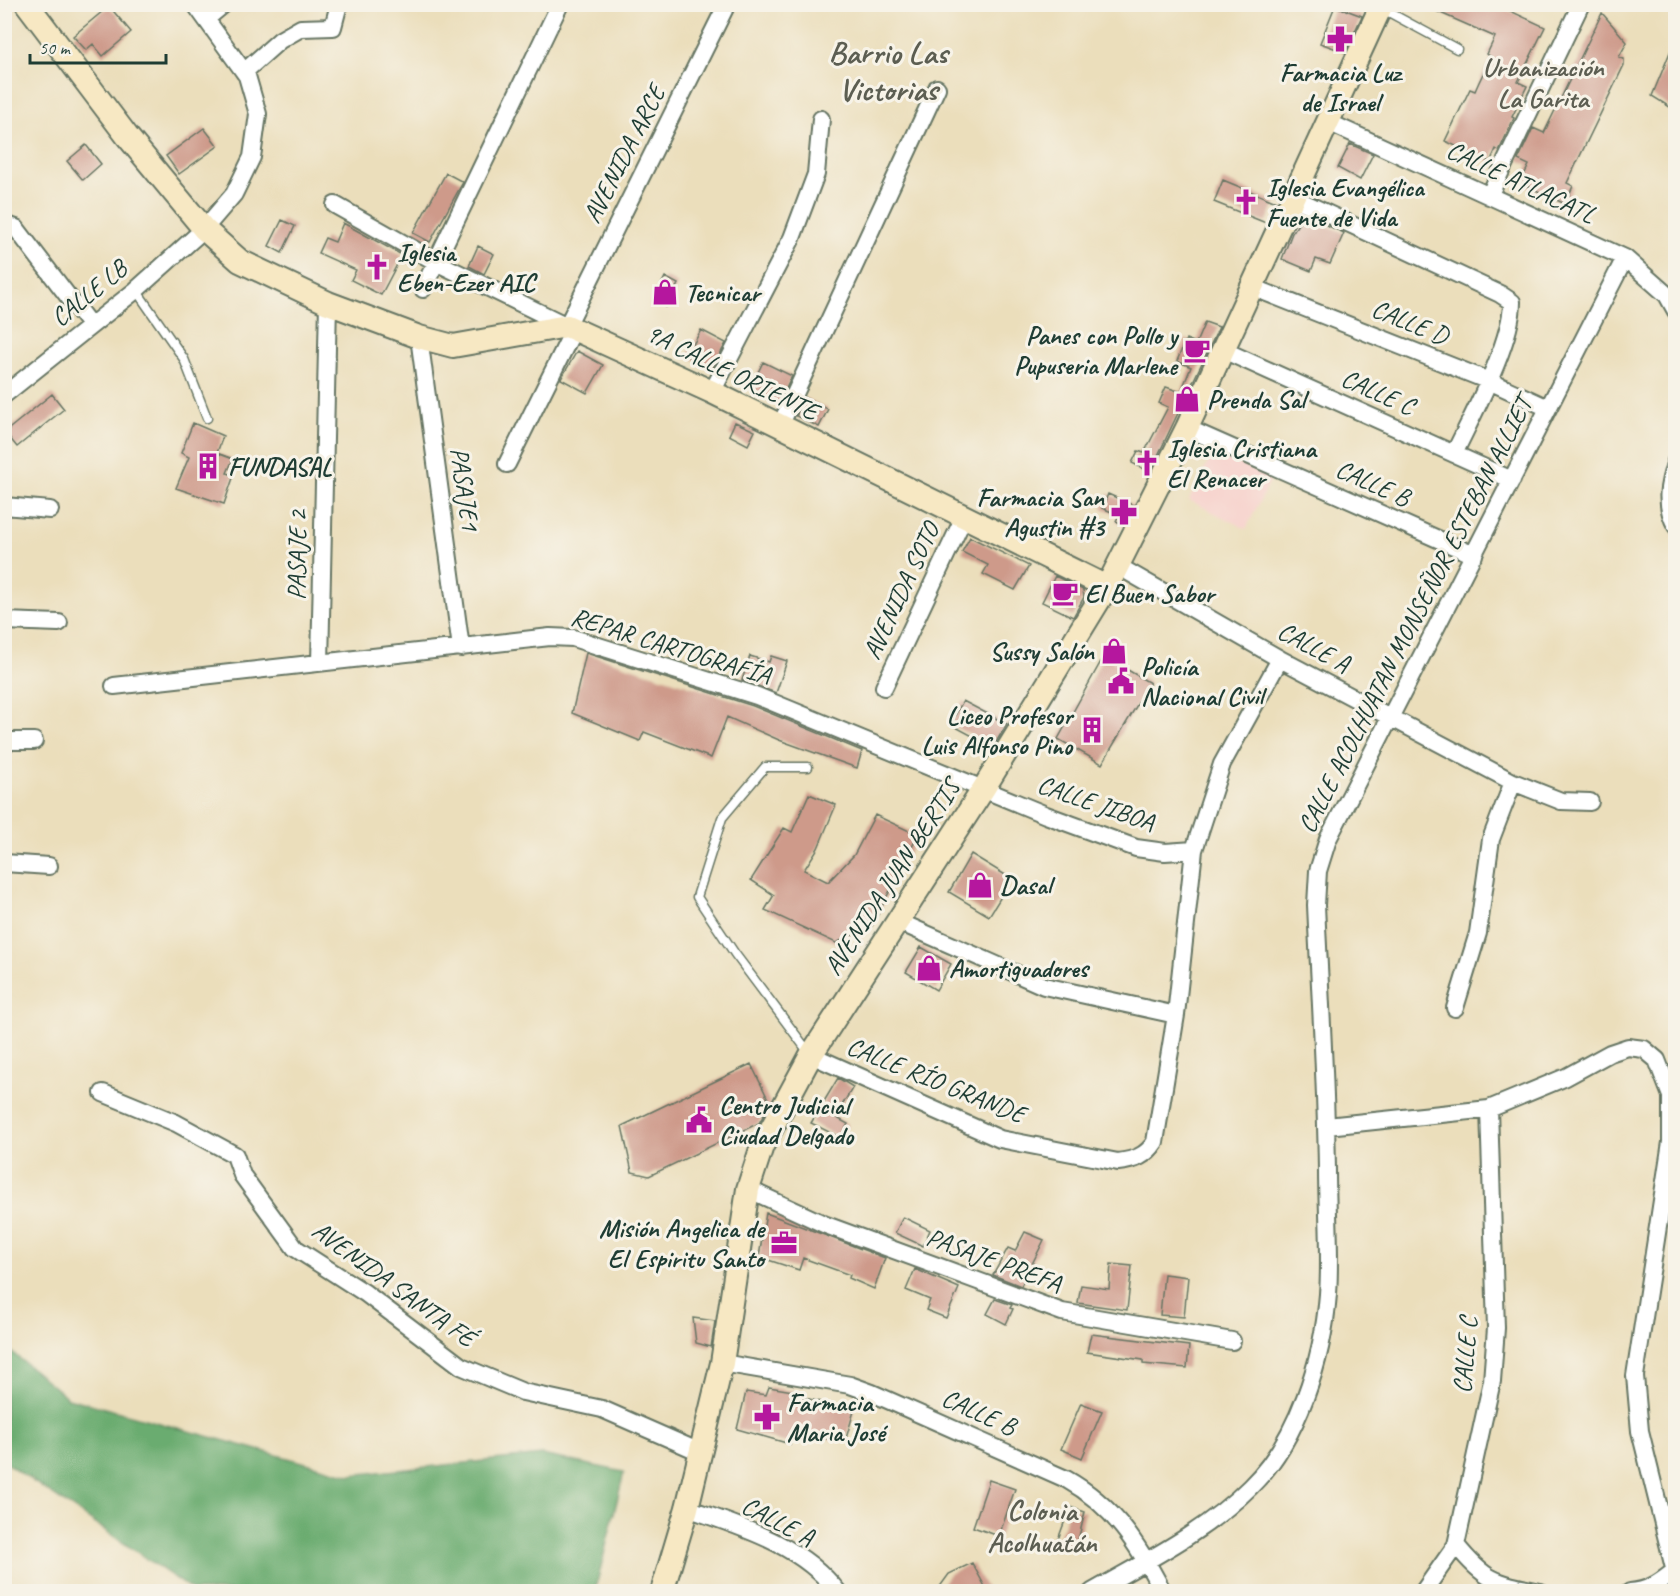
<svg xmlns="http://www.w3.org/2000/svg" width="1680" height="1596" font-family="Caveat,sans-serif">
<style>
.built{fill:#f7d0cb}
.forest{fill:#6aac70;stroke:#447452;stroke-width:1.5}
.building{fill:#ce9a8a}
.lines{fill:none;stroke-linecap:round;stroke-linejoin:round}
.lane-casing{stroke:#667563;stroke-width:11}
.street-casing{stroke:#667563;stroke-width:20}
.secondary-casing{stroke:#667563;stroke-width:26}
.lane{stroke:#fff;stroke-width:8}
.street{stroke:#fff;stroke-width:16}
.secondary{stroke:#f7e8c3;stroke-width:22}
.labels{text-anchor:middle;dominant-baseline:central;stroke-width:6;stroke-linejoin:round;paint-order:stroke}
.poi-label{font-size:26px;font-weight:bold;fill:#1f3d34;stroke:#f7f3e8;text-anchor:start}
.street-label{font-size:26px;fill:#1f3d34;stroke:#f7f3e8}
.neighbourhood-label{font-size:27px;font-weight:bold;fill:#5c5e52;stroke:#f7f3e8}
.quarter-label{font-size:28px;font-weight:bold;fill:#5c5e52;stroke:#f7f3e8}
.district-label{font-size:32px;font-weight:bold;fill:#5c5e52;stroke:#f7f3e8}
</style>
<rect width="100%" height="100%" fill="#f7f3e8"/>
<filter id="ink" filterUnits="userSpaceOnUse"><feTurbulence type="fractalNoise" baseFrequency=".0167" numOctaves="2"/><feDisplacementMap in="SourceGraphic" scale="12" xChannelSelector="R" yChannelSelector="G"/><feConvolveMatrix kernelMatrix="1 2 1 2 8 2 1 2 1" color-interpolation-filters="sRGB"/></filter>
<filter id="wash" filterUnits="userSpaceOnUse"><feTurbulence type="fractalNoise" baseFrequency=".008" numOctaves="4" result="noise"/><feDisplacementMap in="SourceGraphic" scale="24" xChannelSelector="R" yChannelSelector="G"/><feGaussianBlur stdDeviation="1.35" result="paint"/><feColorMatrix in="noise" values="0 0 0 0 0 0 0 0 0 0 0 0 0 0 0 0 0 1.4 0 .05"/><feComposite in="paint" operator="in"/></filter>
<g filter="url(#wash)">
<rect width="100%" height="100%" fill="#ebdebb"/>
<path class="built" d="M1214,451L1271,479L1246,529L1189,500Z"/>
<path class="forest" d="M4,1346L68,1398L350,1475L542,1455L624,1472L595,1591H194L5,1462Z"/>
<g id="blocks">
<path class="building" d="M1420,4H1511L1508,10L1545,27L1518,82L1527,86L1512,117L1514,118L1499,151L1496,149L1490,162L1445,141L1470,89L1475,91L1479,82L1491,57L1487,54L1495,37Z
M109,6L131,32L103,56L93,44L86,50L73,36Z
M1335,6L1362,16L1345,52L1320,43Z
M1602,13L1627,42L1619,57L1624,59V65L1567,183L1573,186L1565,204L1525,185L1528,179L1523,177L1529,165L1518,160L1533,128L1544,133Z
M1675,40H1676V111L1652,96Z
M204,128L218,146L179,174L166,156Z
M1350,144L1373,154L1360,180L1338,168Z
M86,145L101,164L83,180L67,161Z
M446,173L463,182L430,242L413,233Z
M1223,180L1276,202L1266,223L1214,202Z
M1307,219L1315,220L1344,233L1330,264L1316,259L1311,271L1282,259L1292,233L1300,221Z
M282,220L295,226L282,253L269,246Z
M343,223L402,255L381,295L351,280L356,270L318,253L325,238L335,242Z
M478,246L494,254L484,274L469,266Z
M665,277L678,284L666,307L653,301Z
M1205,322L1219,327L1150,472L1132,463L1138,451L1144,453L1168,407L1159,403L1166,387L1181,392L1191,367L1177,361L1186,339L1196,343Z
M701,330L726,343L712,369L687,356Z
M577,351L603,365L587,393L561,379Z
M763,362L792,376L779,403L750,389Z
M52,394L64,409L17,447L5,432Z
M805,398L828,409L819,427L796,416Z
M735,422L755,431L748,445L729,435Z
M193,423L223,436L217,453L233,459L227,473L234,475L224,504L176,488L189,457L181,453Z
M1108,494L1133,505L1123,524L1116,521L1119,515L1102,508Z
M970,537L1029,566L1015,590L983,574L988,565L962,552Z
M1055,576L1083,590L1084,597L1073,617L1042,602Z
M586,653L753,706L862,751L857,768L779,740L727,717L711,758L644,732L640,741L572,713Z
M750,656L769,662L771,656L787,661L776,693L742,680Z
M1104,656L1150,683L1102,764L1058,739Z
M963,701L1007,724L993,747L950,724Z
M809,794L836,805L818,848L804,870L828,882L854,855L875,815L918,835L872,926L836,943L765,910L774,895L751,880L784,828L792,832Z
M971,854L1012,879L989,916L949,892Z
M921,947L951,964L936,990L906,972Z
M751,1064L770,1103L759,1123L649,1176L632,1172L622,1126Z
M838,1078L853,1087L835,1117L848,1124L841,1138L811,1123Z
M766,1213L885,1258L874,1289L849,1278L850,1275L803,1258L799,1270L759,1257Z
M903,1217L930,1230L923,1246L895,1233Z
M1025,1232L1044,1240L1021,1286L993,1275L1008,1248L1015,1251Z
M1111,1264L1132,1266L1127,1310L1078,1303L1081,1285L1109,1289Z
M915,1269L959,1288L946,1318L926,1310L930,1300L906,1290Z
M1164,1274L1188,1277L1184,1317L1160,1315Z
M995,1299L1012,1305L1010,1308L1013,1309L1006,1324L987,1314Z
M693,1318L715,1321L711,1347L696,1343Z
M1091,1334L1189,1346L1187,1368L1143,1364V1360L1087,1352Z
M769,1387L799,1392L798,1396L854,1411L845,1442L792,1432L790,1444L737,1429L746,1392L766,1395Z
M1081,1403L1102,1411L1082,1458L1061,1449Z
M989,1480L1015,1489L999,1536L973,1527Z
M1070,1507L1085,1512L1076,1549L1057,1542Z
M972,1563L988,1592H936L949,1574Z"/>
</g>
</g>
<g filter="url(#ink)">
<use href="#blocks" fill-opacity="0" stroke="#667563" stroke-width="1.5"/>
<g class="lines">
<g class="lane-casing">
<path id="lane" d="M1381,8L1457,49
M136,290L184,359L207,418
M808,767H765L722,818L697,897L735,954L810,1054"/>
</g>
<g class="street-casing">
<path id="street" d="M206,19L224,4
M244,72L280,40L301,28L333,27L339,4
M1328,122L1625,258L1667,295L1676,311
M1489,196L1581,4
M1292,197L1500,294L1512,302C1512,343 1472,416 1454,454
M335,205L438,263L567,326L727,4
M4,224L16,228L90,325
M1252,287L1489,381L1548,408
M423,289L560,4
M419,337L461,648
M1223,350L1512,480
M712,392L792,238L816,174L821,119
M4,395L136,290L204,229L234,194L252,157L258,114L247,76L195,4
M780,426L937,88
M1187,428L1474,555
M1676,461C1668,484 1664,504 1676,526
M507,464L574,329
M4,506L50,510
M1118,566L1280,659L1513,782L1561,801L1590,802
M4,621L59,623
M320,663L328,303
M114,686L550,637L573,638L757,696L1046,815L1136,848L1165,852L1194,850
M884,687L964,517
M4,741H34
M4,863L49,866
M897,921L1044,986L1176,1015
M1455,1008L1478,933L1491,839L1513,782
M811,1055L1000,1139L1118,1162C1135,1160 1146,1156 1155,1142L1176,1015L1194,850L1222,764L1280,659
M103,1093L176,1123L235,1155L242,1175L295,1248L365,1293L461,1366L523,1392L602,1409L700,1452
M1327,1126L1489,1109L1566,1077L1610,1053L1628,1047L1644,1049L1657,1060L1671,1096V1142L1635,1376L1640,1431L1676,1576
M748,1189L826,1225L1062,1312L1232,1341
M722,1363L850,1385L872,1393L1066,1479C1114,1506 1138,1544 1163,1592
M687,1508C741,1527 801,1544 838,1592
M1456,1545C1486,1582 1496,1583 1541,1592
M1092,1592C1146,1561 1205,1532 1250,1487C1298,1441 1323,1359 1328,1294C1331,1253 1327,1212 1327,1171C1326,1082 1320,993 1316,905L1318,871L1328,839L1625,258
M1423,1592L1456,1545L1492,1381L1496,1328L1489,1109
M1630,1592C1648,1591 1659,1583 1673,1572"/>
</g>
<g class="secondary-casing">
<path id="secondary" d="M27,4L127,136L204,229L240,261L328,303L419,337L453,346L567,326L712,392L1107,587
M662,1592L687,1508L722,1363L748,1189L762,1146L811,1055L984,788L1107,587L1187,428L1382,4"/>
</g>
<use href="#lane" class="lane"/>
<use href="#street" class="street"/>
<use href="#secondary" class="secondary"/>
</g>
</g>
<defs>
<g id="pharmacy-bare" transform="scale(2.07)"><path d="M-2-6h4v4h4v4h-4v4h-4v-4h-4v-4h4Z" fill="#b5179e" stroke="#f7f3e8" stroke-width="2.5" paint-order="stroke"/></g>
<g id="church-bare" transform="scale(2.07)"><path d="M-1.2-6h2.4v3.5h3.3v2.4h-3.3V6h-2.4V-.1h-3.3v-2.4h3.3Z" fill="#b5179e" stroke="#f7f3e8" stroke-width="2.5" paint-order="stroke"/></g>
<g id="shop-bare" transform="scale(2.07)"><path d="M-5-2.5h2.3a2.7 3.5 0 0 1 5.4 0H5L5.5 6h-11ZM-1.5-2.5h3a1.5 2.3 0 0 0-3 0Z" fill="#b5179e" stroke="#f7f3e8" stroke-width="2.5" paint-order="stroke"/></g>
<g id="cafe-bare" transform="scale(2.07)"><path d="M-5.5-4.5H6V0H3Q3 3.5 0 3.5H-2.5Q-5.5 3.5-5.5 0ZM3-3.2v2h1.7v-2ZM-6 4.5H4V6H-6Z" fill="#b5179e" stroke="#f7f3e8" stroke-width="2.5" paint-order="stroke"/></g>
<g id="building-bare" transform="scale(2.07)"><path d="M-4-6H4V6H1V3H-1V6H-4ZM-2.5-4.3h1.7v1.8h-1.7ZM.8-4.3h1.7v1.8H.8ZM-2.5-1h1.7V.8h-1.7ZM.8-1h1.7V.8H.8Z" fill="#b5179e" stroke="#f7f3e8" stroke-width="2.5" paint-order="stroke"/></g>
<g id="civic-bare" transform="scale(2.07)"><path d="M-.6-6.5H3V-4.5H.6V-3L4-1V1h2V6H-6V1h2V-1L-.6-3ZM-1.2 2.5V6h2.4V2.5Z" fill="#b5179e" stroke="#f7f3e8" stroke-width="2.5" paint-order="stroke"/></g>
<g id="office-bare" transform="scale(2.07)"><path d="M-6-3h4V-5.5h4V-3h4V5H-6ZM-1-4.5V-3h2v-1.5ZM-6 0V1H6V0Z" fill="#b5179e" stroke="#f7f3e8" stroke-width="2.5" paint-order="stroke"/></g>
</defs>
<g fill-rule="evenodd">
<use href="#pharmacy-bare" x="1340" y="39"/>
<use href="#church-bare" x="1246" y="202"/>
<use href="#church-bare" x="377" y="267"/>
<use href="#shop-bare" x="665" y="292"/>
<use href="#cafe-bare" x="1197" y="350"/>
<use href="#shop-bare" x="1187" y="399"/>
<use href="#church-bare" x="1147" y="463"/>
<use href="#building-bare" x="208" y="466"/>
<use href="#pharmacy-bare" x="1124" y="512"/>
<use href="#cafe-bare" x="1065" y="593"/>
<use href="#shop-bare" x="1114" y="651"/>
<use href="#civic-bare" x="1121" y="681"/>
<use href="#building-bare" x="1092" y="730"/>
<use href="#shop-bare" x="980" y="885"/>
<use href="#shop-bare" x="929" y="968"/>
<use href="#civic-bare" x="699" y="1120"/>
<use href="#office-bare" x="784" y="1243"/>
<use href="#pharmacy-bare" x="767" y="1417"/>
</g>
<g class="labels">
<g class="poi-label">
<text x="1340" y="72" text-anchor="middle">Farmacia Luz<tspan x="1340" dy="30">de Israel</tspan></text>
<text x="1266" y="187">Iglesia Evangélica<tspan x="1266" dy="30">Fuente de Vida</tspan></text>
<text x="397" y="252">Iglesia<tspan x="397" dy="30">Eben-Ezer AIC</tspan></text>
<text x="685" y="292">Tecnicar</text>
<text x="1177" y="335" text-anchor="end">Panes con Pollo y<tspan x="1177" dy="30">Pupuseria Marlene</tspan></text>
<text x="1207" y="399">Prenda Sal</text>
<text x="1167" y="448">Iglesia Cristiana<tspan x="1167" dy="30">El Renacer</tspan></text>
<text x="228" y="466">FUNDASAL</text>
<text x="1104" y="497" text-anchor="end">Farmacia San<tspan x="1104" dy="30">Agustin #3</tspan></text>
<text x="1085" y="593">El Buen Sabor</text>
<text x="1094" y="651" text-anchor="end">Sussy Salón</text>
<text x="1141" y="666">Policía<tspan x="1141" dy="30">Nacional Civil</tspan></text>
<text x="1072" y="715" text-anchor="end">Liceo Profesor<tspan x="1072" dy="30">Luis Alfonso Pino</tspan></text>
<text x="1000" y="885">Dasal</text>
<text x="949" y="968">Amortiguadores</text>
<text x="719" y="1105">Centro Judicial<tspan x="719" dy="30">Ciudad Delgado</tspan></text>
<text x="764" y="1228" text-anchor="end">Misión Angelica de<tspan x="764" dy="30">El Espiritu Santo</tspan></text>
<text x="787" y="1402">Farmacia<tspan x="787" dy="30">Maria José</tspan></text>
</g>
<g class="street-label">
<text transform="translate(624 154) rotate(-63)">AVENIDA ARCE</text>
<text transform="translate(1521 182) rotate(25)">CALLE ATLACATL</text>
<text transform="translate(89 293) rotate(-39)">CALLE LB</text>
<text transform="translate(1410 322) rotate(22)">CALLE D</text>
<text transform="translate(732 372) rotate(26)">9A CALLE ORIENTE</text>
<text transform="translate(1378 392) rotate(24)">CALLE C</text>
<text transform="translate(1373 483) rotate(24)">CALLE B</text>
<text transform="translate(465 489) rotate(82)">PASAJE1</text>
<text transform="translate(297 555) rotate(-89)">PASAJE 2</text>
<text transform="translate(901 591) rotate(-65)">AVENIDA SOTO</text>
<text transform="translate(1415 615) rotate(-63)">CALLE ACOLHUATAN MONSEÑOR ESTEBAN ALLIET</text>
<text transform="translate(671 646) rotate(17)">REPAR CARTOGRAFÍA</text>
<text transform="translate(1314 647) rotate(28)">CALLE A</text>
<text transform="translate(1096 803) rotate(19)">CALLE JIBOA</text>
<text transform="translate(892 877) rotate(-57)">AVENIDA JUAN BERTIS</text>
<text transform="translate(936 1080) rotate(22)">CALLE RÍO GRANDE</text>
<text transform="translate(994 1260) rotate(20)">PASAJE PREFA</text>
<text transform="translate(394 1284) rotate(36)">AVENIDA SANTA FÉ</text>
<text transform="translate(1465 1355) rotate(-85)">CALLE C</text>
<text transform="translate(979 1412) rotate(24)">CALLE B</text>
<text transform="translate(778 1521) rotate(27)">CALLE A</text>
</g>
<g class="neighbourhood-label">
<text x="1543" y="67">Urbanización<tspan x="1543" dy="31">La Garita</tspan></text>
</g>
<g class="quarter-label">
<text x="1042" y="1510">Colonia<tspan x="1042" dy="32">Acolhuatán</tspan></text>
</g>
<g class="district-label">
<text x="888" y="52">Barrio Las<tspan x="888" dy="37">Victorias</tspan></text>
</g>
</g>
<rect width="1680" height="1596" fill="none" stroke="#f7f3e8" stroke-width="24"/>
<path d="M30 54v9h136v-9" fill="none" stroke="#1f3d34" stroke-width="3"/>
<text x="39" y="54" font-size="18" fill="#1f3d34" stroke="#f7f3e8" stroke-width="4.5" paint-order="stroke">50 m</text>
</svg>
